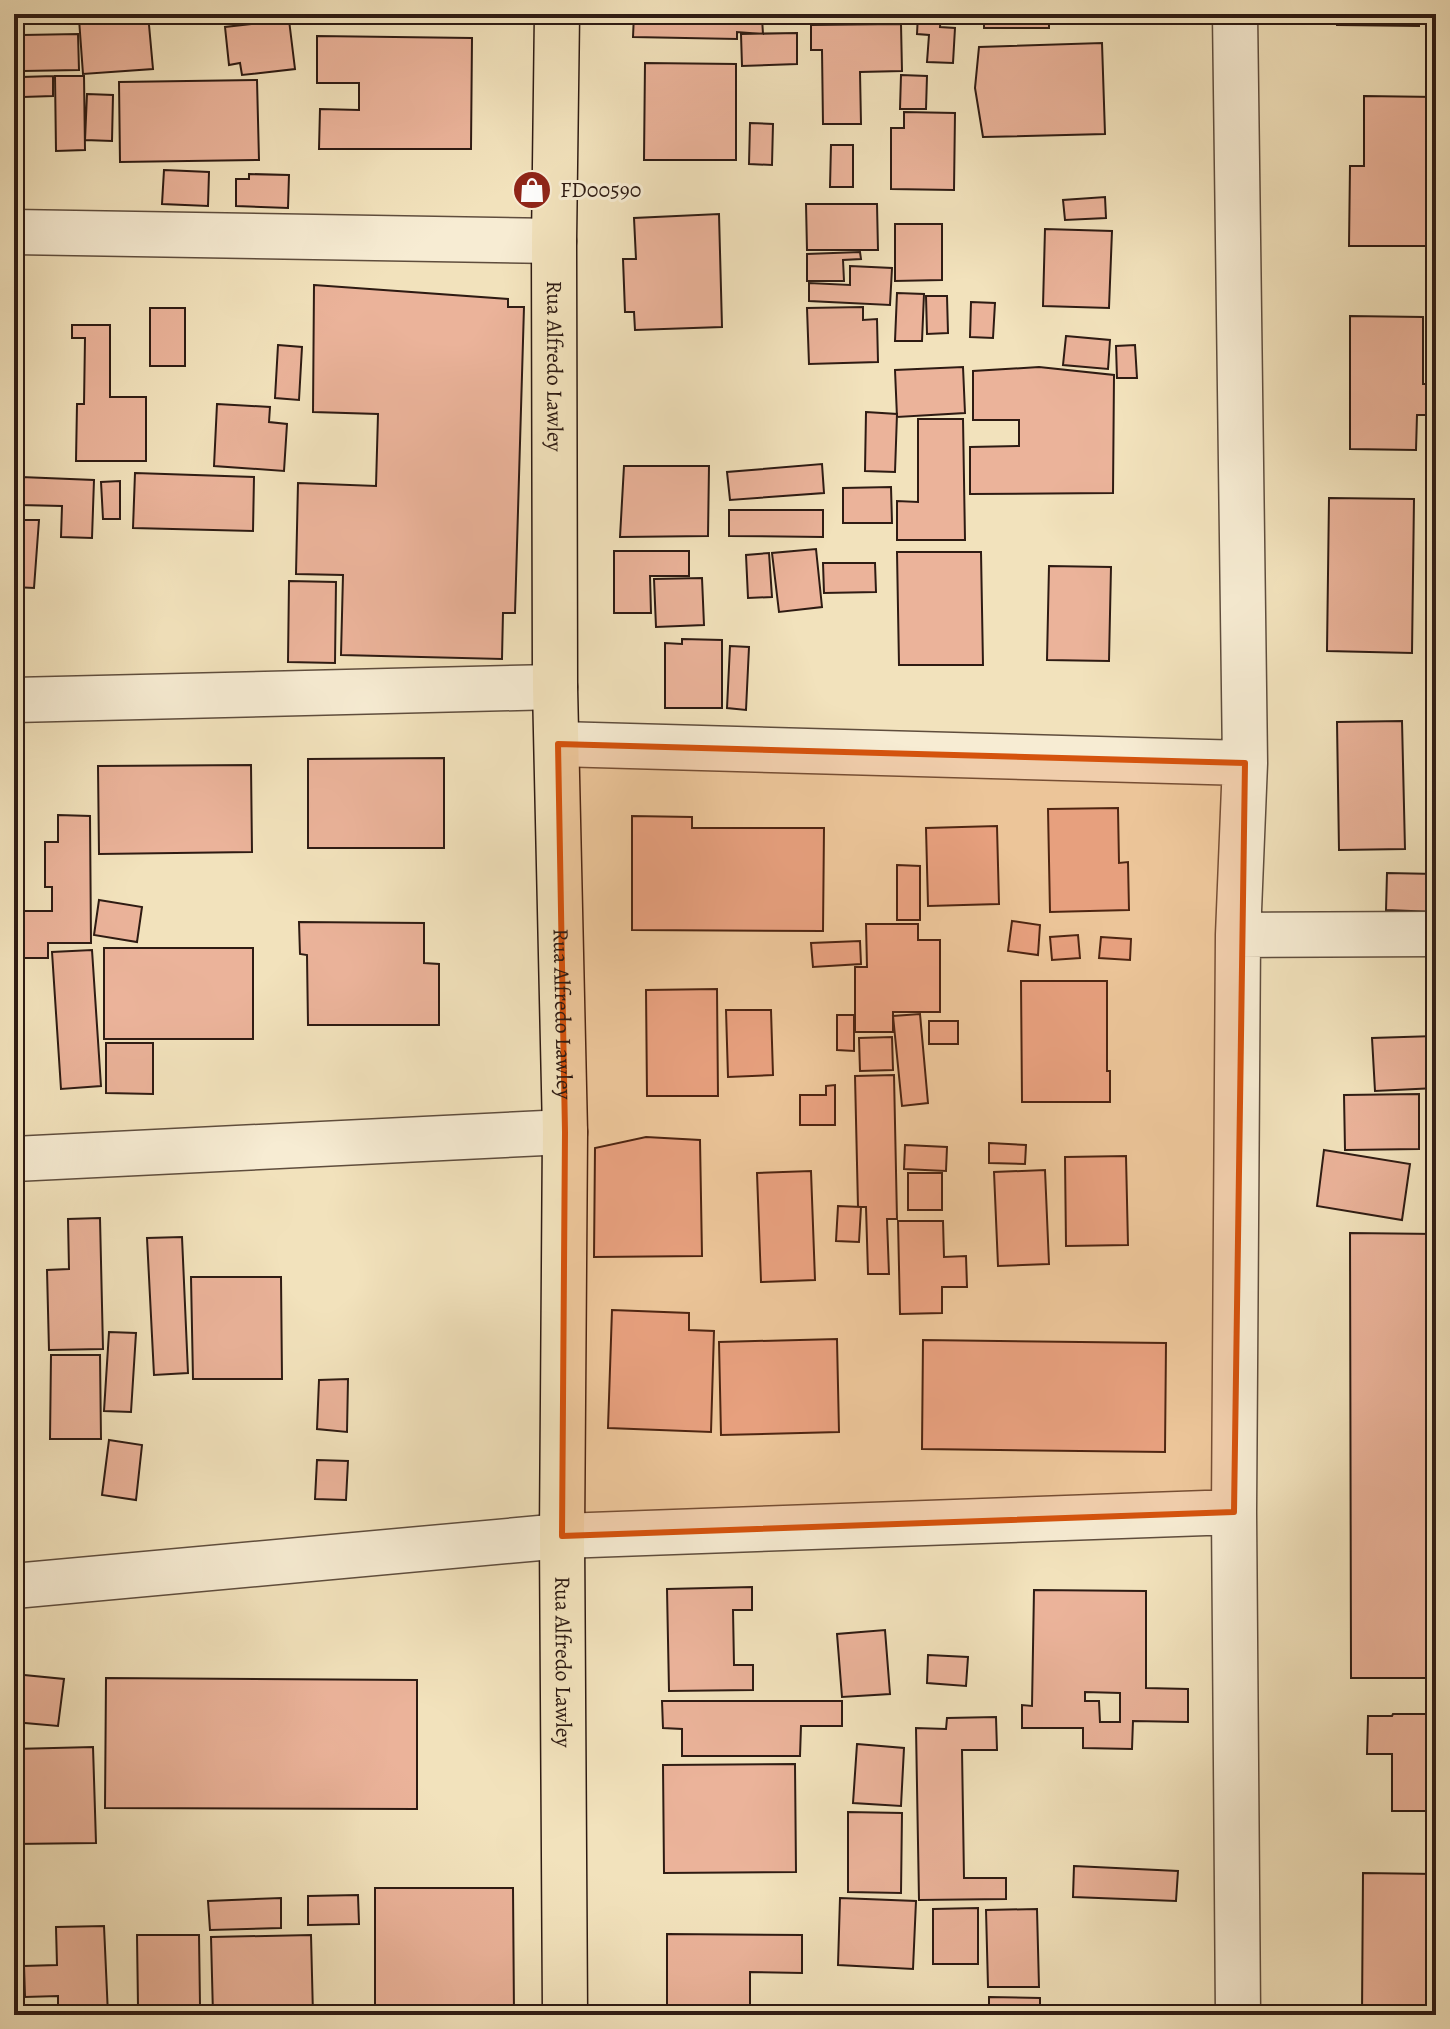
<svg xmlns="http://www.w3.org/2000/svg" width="1450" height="2029" font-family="Alegreya,serif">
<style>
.building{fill:#ebb39a;stroke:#2e1b13;stroke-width:2;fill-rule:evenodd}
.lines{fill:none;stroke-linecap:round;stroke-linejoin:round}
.minor-casing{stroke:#5f4d3d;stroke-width:47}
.major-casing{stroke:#2e1b13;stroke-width:47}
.minor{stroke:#f7ecd3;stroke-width:44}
.major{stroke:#f2e2bc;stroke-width:44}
.marked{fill:#d5530d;fill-opacity:0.2;stroke:#d5530d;stroke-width:6;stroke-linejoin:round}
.labels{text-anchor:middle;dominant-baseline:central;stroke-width:6;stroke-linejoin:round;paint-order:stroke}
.poi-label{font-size:22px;fill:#2e1b13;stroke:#f7ecd3;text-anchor:start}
.street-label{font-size:22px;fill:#2e1b13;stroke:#f7ecd3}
</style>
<rect width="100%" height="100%" fill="#f2e2bc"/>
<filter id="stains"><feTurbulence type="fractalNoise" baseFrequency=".0025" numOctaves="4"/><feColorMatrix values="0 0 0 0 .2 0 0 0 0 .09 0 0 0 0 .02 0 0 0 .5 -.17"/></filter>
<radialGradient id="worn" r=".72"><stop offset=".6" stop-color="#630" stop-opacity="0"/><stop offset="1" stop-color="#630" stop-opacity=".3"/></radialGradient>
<path class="building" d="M148,14L153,69L83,74L79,19Z
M299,14H341V20L299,18Z
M345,14H433V15L345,19Z
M634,14H709V17L762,18L763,34L737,32V39L633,37Z
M918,14H941L940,27L955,28L953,63L927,62L929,35L917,34Z
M984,14H1105V18H1049V28H984Z
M1337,14H1419V26L1337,25Z
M289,20L295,69L242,75L240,63L229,65L225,27Z
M901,24L902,71L860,72L861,124H823L822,50H811V25Z
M797,33V64L742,66L741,34Z
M78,34L79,70L24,71L23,35Z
M317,36L472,38L471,149H319L320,109L359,110V83H317Z
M1102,43L1105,134L983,137L975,88L979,47Z
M645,63L736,64V160H644Z
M901,75L927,76L926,109H900Z
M53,76V96L23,97L22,77Z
M55,76H84L85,150L56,151Z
M257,80L259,160L120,162L119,82Z
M87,94L113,95L112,141L85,140Z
M1364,96L1436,97V246H1349L1350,166H1364Z
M904,112L955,113L954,190L891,189V128H904Z
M750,123L773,124L772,165L749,164Z
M831,145H853V187H830Z
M164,170L209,172L208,206L162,204Z
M249,174L289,175L288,208L236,206V179H249Z
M1105,197L1106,218L1065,220L1063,200Z
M806,204H877L878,250H807Z
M719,214L722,327L635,330L634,312H625L623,259H636L634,218Z
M895,224H942V280L895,281Z
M1045,229L1112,231L1109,308L1043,306Z
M860,252L861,259L843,260L844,281H807V254Z
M850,266L892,268L890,305L809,301V283L850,285Z
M314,285L508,299V307H524L515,613H503L502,659L341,655L343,575L296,574L298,483L376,486L378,414L313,412Z
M897,293L924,294L922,341H895Z
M926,296H947L948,333L927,334Z
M971,302L995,303L993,338L970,337Z
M863,307V320L877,319L878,362L809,364L807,308Z
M150,308H185V366H150Z
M14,311H22L23,397H14Z
M1350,316L1423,317V384H1436V415H1417L1416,450L1350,449Z
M72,325H110V397H146V461H76L77,404H84L85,338H72Z
M1066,336L1110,340L1108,369L1063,365Z
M278,345L302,347L299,400L275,398Z
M1135,345L1137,378H1117L1116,346Z
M963,367L965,413L897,417L895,370Z
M1039,367L1114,375L1113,493L970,494V447L1019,446V420H973V371Z
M217,404L270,407L269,422L287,424L284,471L214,466Z
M866,412L897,414L895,472L865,471Z
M918,419H963L965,540H897V501L918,502Z
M822,464L824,493L730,500L727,472Z
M624,466H709L708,536L620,537Z
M135,473L254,477L253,531L133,528Z
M21,477L94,480L92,538L61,537L62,506L20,505Z
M120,481V519H103L101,482Z
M891,487L892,523H843V488Z
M1329,498L1414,499L1412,653L1327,651Z
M729,510H823V537L729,536Z
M14,520H39L34,588L14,587Z
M816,549L822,607L779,612L772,553Z
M614,551H689V576H650L651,613H614Z
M897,552H981L983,665H899Z
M769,553L772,597L748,598L746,555Z
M823,563H875L876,592L824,593Z
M1049,566L1111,567L1109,661L1047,660Z
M702,578L704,625L656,627L654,579Z
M289,581L336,582L335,663L288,662Z
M682,639L722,640V708H665V643L682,644Z
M730,646L749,647L746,710L727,708Z
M1431,701L1436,702V729H1429Z
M1402,721L1405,849L1339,850L1337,722Z
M444,758V848H308V759Z
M251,765L252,852L99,854L98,766Z
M1118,808L1119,863L1128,862L1129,910L1050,912L1048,809Z
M58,815L90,816L91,943H48V958H16V911H52V887H45V842H58Z
M632,816L692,817V828H824L823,931L632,930Z
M997,826L999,904L928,906L926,828Z
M897,865L920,866V920H897Z
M1387,873L1436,874V912L1386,910Z
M99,900L142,907L137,942L94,935Z
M1012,921L1040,925L1038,955L1008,951Z
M299,922L424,923V963L439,964V1025H308L307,955L300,954Z
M866,924H918V940H940V1012H893V1032H855V967H867Z
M1078,935L1080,958L1052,960L1050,937Z
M1101,937L1131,939L1130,960L1099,958Z
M860,941L861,964L813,967L811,943Z
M104,948H253V1039H104Z
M92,950L101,1086L61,1089L52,952Z
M1021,981H1107V1071H1110V1102H1022Z
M717,989L718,1096H647L646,990Z
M726,1010H771L773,1075L728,1077Z
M920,1014L928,1103L902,1106L893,1016Z
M837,1015H854V1051L837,1050Z
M929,1021H958V1044H929Z
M1435,1036L1436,1088L1375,1091L1372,1038Z
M892,1037L893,1070L860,1071L859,1038Z
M106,1043H153V1094L106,1093Z
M894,1075L897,1219H887L889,1274H868L866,1207H858L855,1076Z
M835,1085V1125H800V1095H826V1086Z
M1419,1094V1149L1345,1150L1344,1095Z
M646,1137L700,1140L702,1256L594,1257L595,1148Z
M989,1143L1026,1145L1025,1164L989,1163Z
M905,1145L947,1147L946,1171L904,1169Z
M1324,1150L1410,1164L1402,1220L1317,1206Z
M1126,1156L1128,1245L1066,1246L1065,1157Z
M1045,1170L1049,1264L998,1266L994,1172Z
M811,1171L815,1280L761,1282L757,1173Z
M908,1173H942V1210H908Z
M838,1206L861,1207L859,1242L836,1241Z
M100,1218L103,1349L49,1350L47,1270L69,1269L68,1219Z
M898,1221H943L944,1257L966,1256L967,1287H942V1313L900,1314Z
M1350,1233L1436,1234V1305H1428L1429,1572H1436V1669H1427V1678H1351Z
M182,1237L188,1373L154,1375L147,1238Z
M191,1277H281L282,1379H193Z
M612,1310L689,1313V1330L714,1331L711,1432L608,1428Z
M109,1332L136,1333L131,1412L104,1411Z
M837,1339L839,1432L721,1435L719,1342Z
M923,1340L1166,1343L1165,1452L922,1449Z
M51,1355H100L101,1439H50Z
M348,1379L347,1432L317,1429L319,1380Z
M109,1440L142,1445L136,1500L102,1495Z
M317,1460L348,1461L346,1500L315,1499Z
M752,1587V1610H733L734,1665H753V1690L669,1691L667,1589Z
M1034,1590L1146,1591V1688L1188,1689V1722L1133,1721L1132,1749L1083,1748V1728H1022V1705L1032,1706ZM1085,1692L1120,1693V1722H1100L1099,1701H1085Z
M885,1630L890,1694L842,1697L837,1634Z
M928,1655L968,1657L966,1686L927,1683Z
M14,1674L64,1679L58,1726L14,1722Z
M106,1678L417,1680V1809L105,1808Z
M662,1701H842V1726H801L800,1756H682V1729L663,1728Z
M1393,1714H1436V1811H1392V1754H1367L1368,1716H1392Z
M996,1717L997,1750H962L964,1878H1006V1899L919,1900L916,1728L946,1729L947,1718Z
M857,1744L904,1748L901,1806L853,1803Z
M93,1747L96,1843L14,1844V1749Z
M795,1764L796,1872L664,1873L663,1765Z
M848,1812L902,1813L901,1893L848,1892Z
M1074,1866L1178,1871L1176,1901L1073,1897Z
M1363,1873L1436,1874V2015H1362Z
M375,1888H513L514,2015H375Z
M358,1895L359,1924L308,1925V1896Z
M281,1898V1928L210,1930L208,1901Z
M840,1898L916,1901L913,1969L838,1965Z
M978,1908V1964H933V1909Z
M1037,1909L1039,1987H988L986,1910Z
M104,1926L108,2015H58V1996L25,1997L24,1966L57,1965L56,1927Z
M667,1934L802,1935V1973L750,1972V2005H801V2015H667Z
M137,1935H199L200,2005H194V2015H153V2006H138Z
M311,1935L313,2015H213L211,1937Z
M989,1997L1040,1998V2015H989Z"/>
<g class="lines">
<g class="minor-casing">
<path id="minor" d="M1235,14L1245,763L1238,935L1234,1512L1238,2015
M14,232L554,241
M14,700L555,687
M558,744L1245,763
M1238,935L1436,934
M14,1159L565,1132
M14,1586L562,1536L1234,1512"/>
</g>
<g class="major-casing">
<g id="major">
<path id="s1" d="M557,14L554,241L555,687L565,1132L562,1536L565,2015"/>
</g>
</g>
<use href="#minor" class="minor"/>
<use href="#major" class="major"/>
</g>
<path class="marked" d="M558,744L1245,763L1234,1512L562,1536L565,1132Z"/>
<defs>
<g id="shop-disc" transform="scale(2)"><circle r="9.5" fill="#8f2418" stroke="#f7ecd3"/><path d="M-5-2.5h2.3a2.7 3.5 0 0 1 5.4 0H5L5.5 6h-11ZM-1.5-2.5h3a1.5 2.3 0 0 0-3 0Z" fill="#fff"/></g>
</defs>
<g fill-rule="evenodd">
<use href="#shop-disc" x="532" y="190"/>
</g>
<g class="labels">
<g class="poi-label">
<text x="560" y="190">FD00590</text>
</g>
<g class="street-label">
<text stroke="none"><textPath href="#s1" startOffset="352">Rua Alfredo Lawley</textPath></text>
<text stroke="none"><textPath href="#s1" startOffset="1000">Rua Alfredo Lawley</textPath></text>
<text stroke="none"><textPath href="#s1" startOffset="1648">Rua Alfredo Lawley</textPath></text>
</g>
</g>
<rect width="1450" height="2029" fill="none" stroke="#f2e2bc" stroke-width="48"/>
<rect x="16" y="16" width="1418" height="1997" fill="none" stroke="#2e1b13" stroke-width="4"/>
<rect x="24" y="24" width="1402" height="1981" fill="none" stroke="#2e1b13" stroke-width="2"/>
<rect width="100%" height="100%" filter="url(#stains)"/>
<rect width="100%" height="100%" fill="url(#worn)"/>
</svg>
